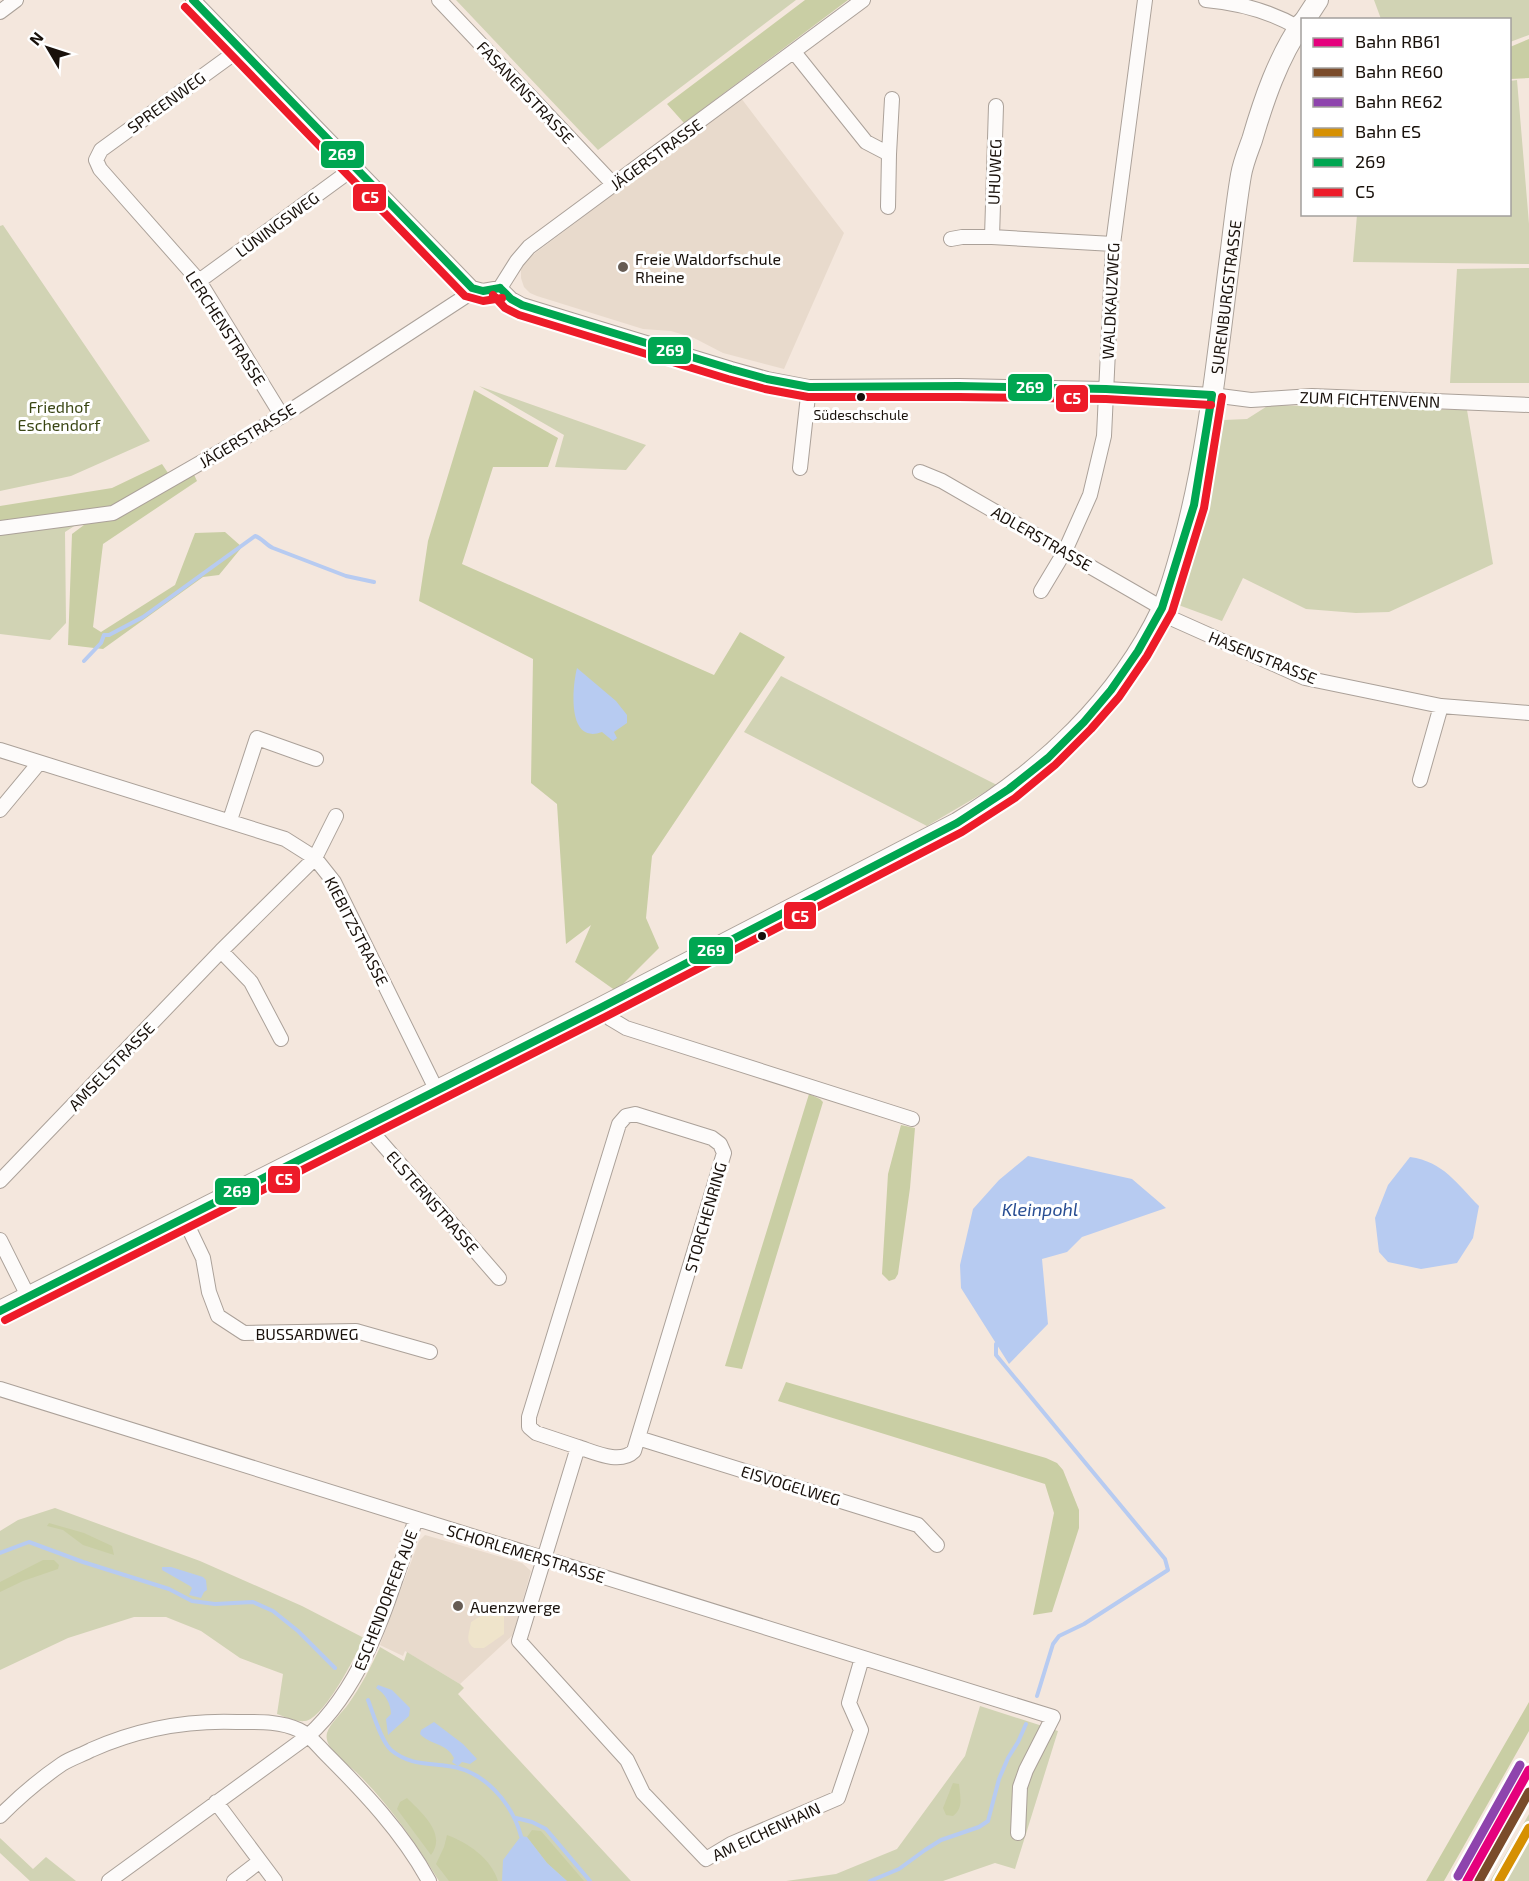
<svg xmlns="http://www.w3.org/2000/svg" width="1529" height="1881" font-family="'Exo 2',sans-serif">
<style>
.education{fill:#e8dacc}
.green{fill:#d1d3b4}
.forest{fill:#c9cea4}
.sand{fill:#efe4cb}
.water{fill:#b7cbf1}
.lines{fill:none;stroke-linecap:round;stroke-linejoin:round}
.stream{stroke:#b7cbf1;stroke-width:4}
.street-casing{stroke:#aba199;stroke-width:16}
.secondary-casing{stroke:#aba199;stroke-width:22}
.street{stroke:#fdfbfa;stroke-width:14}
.secondary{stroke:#fdfbfa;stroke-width:20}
.bus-1-casing{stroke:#fff;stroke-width:12}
.bus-2-casing{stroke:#fff;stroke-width:12}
.bus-1{stroke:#00a651;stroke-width:8}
.bus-2{stroke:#ed1b29;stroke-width:8}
.rail-1-casing{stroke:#fff;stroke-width:14}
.rail-2-casing{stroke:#fff;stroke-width:14}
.rail-3-casing{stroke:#fff;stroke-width:14}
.rail-4-casing{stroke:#fff;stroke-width:14}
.rail-1{stroke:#e5007d;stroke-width:9}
.rail-2{stroke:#7a4b2a;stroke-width:9}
.rail-3{stroke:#8e44ad;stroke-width:9}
.rail-4{stroke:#d69002;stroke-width:9}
.poi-dot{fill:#665c54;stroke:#fff;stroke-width:2}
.bus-dot{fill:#19110b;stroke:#fff;stroke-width:2}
.labels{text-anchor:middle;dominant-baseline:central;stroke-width:6;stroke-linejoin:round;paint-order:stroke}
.bus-label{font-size:14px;fill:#19110b;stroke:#fff}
.street-label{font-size:16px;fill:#19110b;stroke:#fff}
.poi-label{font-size:16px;fill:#19110b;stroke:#fff;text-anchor:start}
.park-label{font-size:16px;fill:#3a4614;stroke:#fff}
.water-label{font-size:18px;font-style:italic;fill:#284d92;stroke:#fff}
.line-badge{stroke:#fff;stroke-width:2}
.badge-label{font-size:16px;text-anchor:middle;font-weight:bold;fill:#fff}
</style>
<rect width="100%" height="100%" fill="#f4e7dd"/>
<path class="education" d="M741,98L844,233L784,369L723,353L694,338L671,331L643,329L537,296L530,293L524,287L521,278V270L524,262L530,257Z
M425,1535L522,1563L531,1571L513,1635L460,1684L405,1651L403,1656L380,1645L419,1541Z"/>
<path class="green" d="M456,0H796L598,150Z
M1374,0H1529V35L1510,42V20L1381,19Z
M1517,80L1529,224V264L1353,262L1357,215L1510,214V81Z
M3,225L150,441L71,476L0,491V226Z
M1529,268V383H1450L1457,269Z
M479,386L646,445L626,470L555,467L564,435Z
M1269,405L1467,410L1493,564L1389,612L1356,613L1306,609L1243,578L1222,621L1173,603L1210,500L1224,420L1247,419Z
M96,512L65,532L66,623L50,640L0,634V530Z
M781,676L997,785L927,826L744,732Z
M55,1508L200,1561L302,1606L364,1638C356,1655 324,1719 305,1721C296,1722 285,1717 277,1714L283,1674L240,1658L201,1631L166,1617H134L68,1638L0,1670V1531L18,1520Z
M380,1647L404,1661L407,1652L460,1684L464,1688L458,1694L631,1881H439C415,1842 389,1804 356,1772C347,1763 323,1748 327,1733C330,1723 343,1712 349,1703C361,1686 371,1667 380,1647Z
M980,1706L1058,1731L1015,1869L995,1863L943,1881H786L836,1874L897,1849L965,1756Z
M1529,1814V1881H1490Z
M0,1838L33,1869L46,1857L76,1881H30L0,1853Z"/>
<path class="forest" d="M805,0H848L684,123L667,104Z
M1529,39V78L1510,79V47Z
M474,390L558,438L548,467H493L462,564L714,675L740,632L785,657L652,856L646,918L659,948L616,991L575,962L591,925L566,944L557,804L531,783L533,659L419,601L428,541Z
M188,462L197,481L103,544L93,627L101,632L175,585L195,533L225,532L242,547L219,575L203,577L103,649L68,645L72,534L108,507L0,521V506L112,488L162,464L168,473Z
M809,1094L820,1099L823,1102L742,1369L725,1366Z
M901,1125L915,1128L910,1188L898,1274L895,1279L889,1281L882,1274L888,1174Z
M786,1382L1046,1458L1057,1463L1063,1470L1079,1510V1528L1052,1612L1033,1615L1054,1513L1045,1484L778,1401Z
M49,1523L84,1533L112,1546L114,1555L83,1545L63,1530L47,1526Z
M43,1560H54L59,1565L58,1569L23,1581L0,1592V1582Z
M1529,1702V1731L1444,1881H1426Z
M953,1783L959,1784C960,1796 964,1808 953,1816L946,1815L943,1808Z
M407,1798C422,1813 447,1834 431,1855L397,1809L400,1802Z
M532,1830L541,1831L584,1881H567L547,1863L527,1837Z
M447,1835C468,1843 491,1858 498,1881H449L436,1864L444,1847Z"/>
<path class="sand" d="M494,1608L504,1613V1634L484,1648H474C464,1641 470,1632 471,1622Z"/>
<path class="water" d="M577,668L616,701L627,715V723L614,732L617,738L613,741L602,732C567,745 572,688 577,668Z
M1028,1156L1132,1179L1166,1208L1082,1237L1067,1252L1042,1259L1048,1324L1009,1364L961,1288L960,1265L973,1209L999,1180Z
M1410,1157C1444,1162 1456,1183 1479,1206L1473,1238L1457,1263L1421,1269L1388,1262L1379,1252L1375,1218L1388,1185Z
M162,1567H171L203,1577L206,1580L207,1590L204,1592L201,1598L189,1595L192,1588L190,1586L162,1570Z
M378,1685L392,1690L410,1708L409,1716L388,1735L386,1719L391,1714C391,1704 385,1693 376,1688Z
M434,1722L463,1744L477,1759L470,1764L462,1762L458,1766L452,1762L454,1758C447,1743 430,1745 420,1734L421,1730Z
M521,1836L527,1837L547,1863L567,1881H502L503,1860Z"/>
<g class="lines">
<path class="stream" d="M84,661L101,643L104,635H109L143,617L255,536C262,538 266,545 273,548L346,576L374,582
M996,1344V1355L1165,1559L1168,1570L1084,1624L1059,1636L1053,1644L1037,1696
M0,1553L29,1542L83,1562L169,1589L192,1601L215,1604L253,1602L273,1611L298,1631L335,1668
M368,1700C373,1713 381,1741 391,1750C409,1765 427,1763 448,1766C484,1770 512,1803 521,1836
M516,1818L532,1822L546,1829L590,1881
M870,1881L899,1869L925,1850L941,1840L979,1827L988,1821L999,1779L1008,1758L1018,1742L1026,1724"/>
<g class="street-casing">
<path id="street" d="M193,0L472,288L483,291L500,288
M439,0L614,185
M1206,0C1240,3 1270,11 1299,28
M0,12L16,0
M240,49L101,150L96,160L100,169L199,281L282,416
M794,52L866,142L889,154L888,207
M889,154L892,99
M992,237L996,106
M951,239L962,237H992L1113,244
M199,281L355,167
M500,288L511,299L522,305L731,369L767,379L809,387L959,386L1106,389L1212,395L1251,400L1312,396L1529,405
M500,288L517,261L529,247L863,0
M800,468L809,387
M920,472L942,481L1162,608L1173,619L1305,678L1441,706L1529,713
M0,528L113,513L282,416L466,296L472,288
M1041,591L1065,551L1090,495L1104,436L1113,244L1145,0
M0,750L285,839L315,858L334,882L436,1089
M1420,780L1441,706
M0,810L39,763
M230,820L257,738L316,759
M221,951L251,982L281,1039
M600,1008L611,1019L626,1028L912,1119
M366,1125L499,1278
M0,1181L221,951L315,858L336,816
M184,1218L203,1258L209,1292L218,1316L244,1333L356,1331L430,1352
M0,1240L28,1296
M0,1389L1053,1717L1026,1770L1020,1787L1018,1833
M638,1438L918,1525L937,1545
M578,1447C594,1452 620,1465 634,1451L724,1153L720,1144L712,1138L635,1114L626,1116L619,1124L529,1417V1427L536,1433L578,1447L519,1641L627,1760L643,1793L706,1859L731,1844L838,1798L861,1730L849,1703L862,1658
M216,1802L275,1881
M0,1816C19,1797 40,1779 62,1764C71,1758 82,1755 91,1750C138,1729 185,1720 237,1722C258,1722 280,1721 299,1730C310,1735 318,1746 326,1754C364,1792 403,1833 429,1881
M109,1881L308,1736C369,1680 389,1595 416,1519
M234,1881L260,1861"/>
</g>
<g class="secondary-casing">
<g id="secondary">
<path d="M1305,20L1318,0"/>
<path id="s1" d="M0,1311L600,1008L957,823C1042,772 1119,700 1162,609C1171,589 1177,565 1183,544C1208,453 1217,358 1229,265C1233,235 1236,204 1241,175C1243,163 1248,151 1252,140C1264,99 1278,58 1302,23"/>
</g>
</g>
<use href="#street" class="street"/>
<use href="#secondary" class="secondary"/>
<g class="bus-1-casing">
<path id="bus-1" d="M193,0L472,288L483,291L500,288
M500,288L511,299L522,305L731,369L767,379L809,387L959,386L1106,389L1212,395
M0,1311L600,1008L957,823L1009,789L1048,758L1084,722L1111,690L1138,651L1162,608L1194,505L1212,395"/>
</g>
<g class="bus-2-casing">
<path id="bus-2" d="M185,7L465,296L483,301L502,298
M493,295L505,308L519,315L728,379L765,389L808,397H959L1106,399L1211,405
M5,1320L605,1017L962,832L1015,798L1055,765L1091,729L1119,697L1147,656L1172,612L1204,508L1222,397"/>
</g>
<use href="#bus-1" class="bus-1"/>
<use href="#bus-2" class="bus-2"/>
<g class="rail-1-casing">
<path id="rail-1" d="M1467,1881L1529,1770"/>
</g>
<g class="rail-2-casing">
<path id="rail-2" d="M1479,1881L1529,1792"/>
</g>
<g class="rail-3-casing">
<path id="rail-3" d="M1458,1876L1520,1765"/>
</g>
<g class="rail-4-casing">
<path id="rail-4" d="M1499,1881L1529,1828"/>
</g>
<use href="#rail-1" class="rail-1"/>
<use href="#rail-2" class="rail-2"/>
<use href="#rail-3" class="rail-3"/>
<use href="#rail-4" class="rail-4"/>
</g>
<g class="poi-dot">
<circle cx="623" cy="267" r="6"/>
<circle cx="458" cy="1606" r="6"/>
</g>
<g class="bus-dot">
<circle cx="861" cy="397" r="5"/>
<circle cx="762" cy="936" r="5"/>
</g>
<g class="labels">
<g class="bus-label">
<text x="861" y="414">Südeschschule</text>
</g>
<g class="street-label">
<text transform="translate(526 92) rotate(47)">FASANENSTRASSE</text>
<text transform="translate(166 102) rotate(-36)">SPREENWEG</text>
<text transform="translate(656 154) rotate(-36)">JÄGERSTRASSE</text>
<text transform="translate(994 172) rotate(-88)">UHUWEG</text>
<text transform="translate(277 224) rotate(-36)">LÜNINGSWEG</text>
<text stroke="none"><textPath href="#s1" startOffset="1694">SURENBURGSTRASSE</textPath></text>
<text transform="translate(1110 301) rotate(-87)">WALDKAUZWEG</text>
<text transform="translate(226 328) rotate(57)">LERCHENSTRASSE</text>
<text transform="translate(1370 399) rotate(2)">ZUM FICHTENVENN</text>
<text transform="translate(247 435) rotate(-31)">JÄGERSTRASSE</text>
<text transform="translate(1042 538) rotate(30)">ADLERSTRASSE</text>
<text transform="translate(1263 657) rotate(22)">HASENSTRASSE</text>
<text transform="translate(357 931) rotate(63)">KIEBITZSTRASSE</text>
<text transform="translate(111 1066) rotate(-46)">AMSELSTRASSE</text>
<text transform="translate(433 1202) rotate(49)">ELSTERNSTRASSE</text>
<text transform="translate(705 1217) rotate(-74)">STORCHENRING</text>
<text x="307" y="1333">BUSSARDWEG</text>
<text transform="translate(791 1485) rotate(17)">EISVOGELWEG</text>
<text transform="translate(526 1553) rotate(17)">SCHORLEMERSTRASSE</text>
<text transform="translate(385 1600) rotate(-69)">ESCHENDORFER AUE</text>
<text transform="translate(766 1831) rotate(-25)">AM EICHENHAIN</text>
</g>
<g class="poi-label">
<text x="635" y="258">Freie Waldorfschule<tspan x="635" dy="18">Rheine</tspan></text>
<text x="470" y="1606">Auenzwerge</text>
</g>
<g class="park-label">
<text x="59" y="406">Friedhof<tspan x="59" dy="18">Eschendorf</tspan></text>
</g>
<g class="water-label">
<text x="1040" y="1209">Kleinpohl</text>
</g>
</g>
<g class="line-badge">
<rect x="320" y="140" width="45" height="29" rx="6" fill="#00a651"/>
<rect x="352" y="183" width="35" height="29" rx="6" fill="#ed1b29"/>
<rect x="647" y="336" width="45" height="29" rx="6" fill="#00a651"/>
<rect x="1007" y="373" width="46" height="29" rx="6" fill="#00a651"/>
<rect x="1055" y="384" width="34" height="29" rx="6" fill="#ed1b29"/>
<rect x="783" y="901" width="34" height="29" rx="6" fill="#ed1b29"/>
<rect x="688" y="936" width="46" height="29" rx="6" fill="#00a651"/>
<rect x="267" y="1165" width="34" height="29" rx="6" fill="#ed1b29"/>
<rect x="214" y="1177" width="46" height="29" rx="6" fill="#00a651"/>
</g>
<g class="badge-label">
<text x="342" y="160">269</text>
<text x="370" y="203">C5</text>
<text x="670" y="356">269</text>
<text x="1030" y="393">269</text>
<text x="1072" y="404">C5</text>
<text x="800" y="922">C5</text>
<text x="711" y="956">269</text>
<text x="284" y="1185">C5</text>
<text x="237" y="1197">269</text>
</g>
<rect x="1301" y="18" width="210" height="198" fill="#ffffff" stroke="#a3a09d" stroke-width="1.5"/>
<rect x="1313" y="38" width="30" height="9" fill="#e5007d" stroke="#a3a09d" stroke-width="1.5"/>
<text x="1355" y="48" font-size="18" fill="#19110b">Bahn RB61</text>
<rect x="1313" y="68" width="30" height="9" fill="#7a4b2a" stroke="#a3a09d" stroke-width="1.5"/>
<text x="1355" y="78" font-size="18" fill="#19110b">Bahn RE60</text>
<rect x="1313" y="98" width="30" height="9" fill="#8e44ad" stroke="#a3a09d" stroke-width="1.5"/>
<text x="1355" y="108" font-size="18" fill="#19110b">Bahn RE62</text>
<rect x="1313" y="128" width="30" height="9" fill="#d69002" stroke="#a3a09d" stroke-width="1.5"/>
<text x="1355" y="138" font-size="18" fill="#19110b">Bahn ES</text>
<rect x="1313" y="158" width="30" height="9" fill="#00a651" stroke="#a3a09d" stroke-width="1.5"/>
<text x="1355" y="168" font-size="18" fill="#19110b">269</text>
<rect x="1313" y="188" width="30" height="9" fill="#ed1b29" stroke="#a3a09d" stroke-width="1.5"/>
<text x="1355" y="198" font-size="18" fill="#19110b">C5</text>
<g transform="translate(48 48) rotate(309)" stroke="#ffffff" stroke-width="4.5" paint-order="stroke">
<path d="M0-4.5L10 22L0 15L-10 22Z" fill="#19110b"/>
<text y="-9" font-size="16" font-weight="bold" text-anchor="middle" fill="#19110b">N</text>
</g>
</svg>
